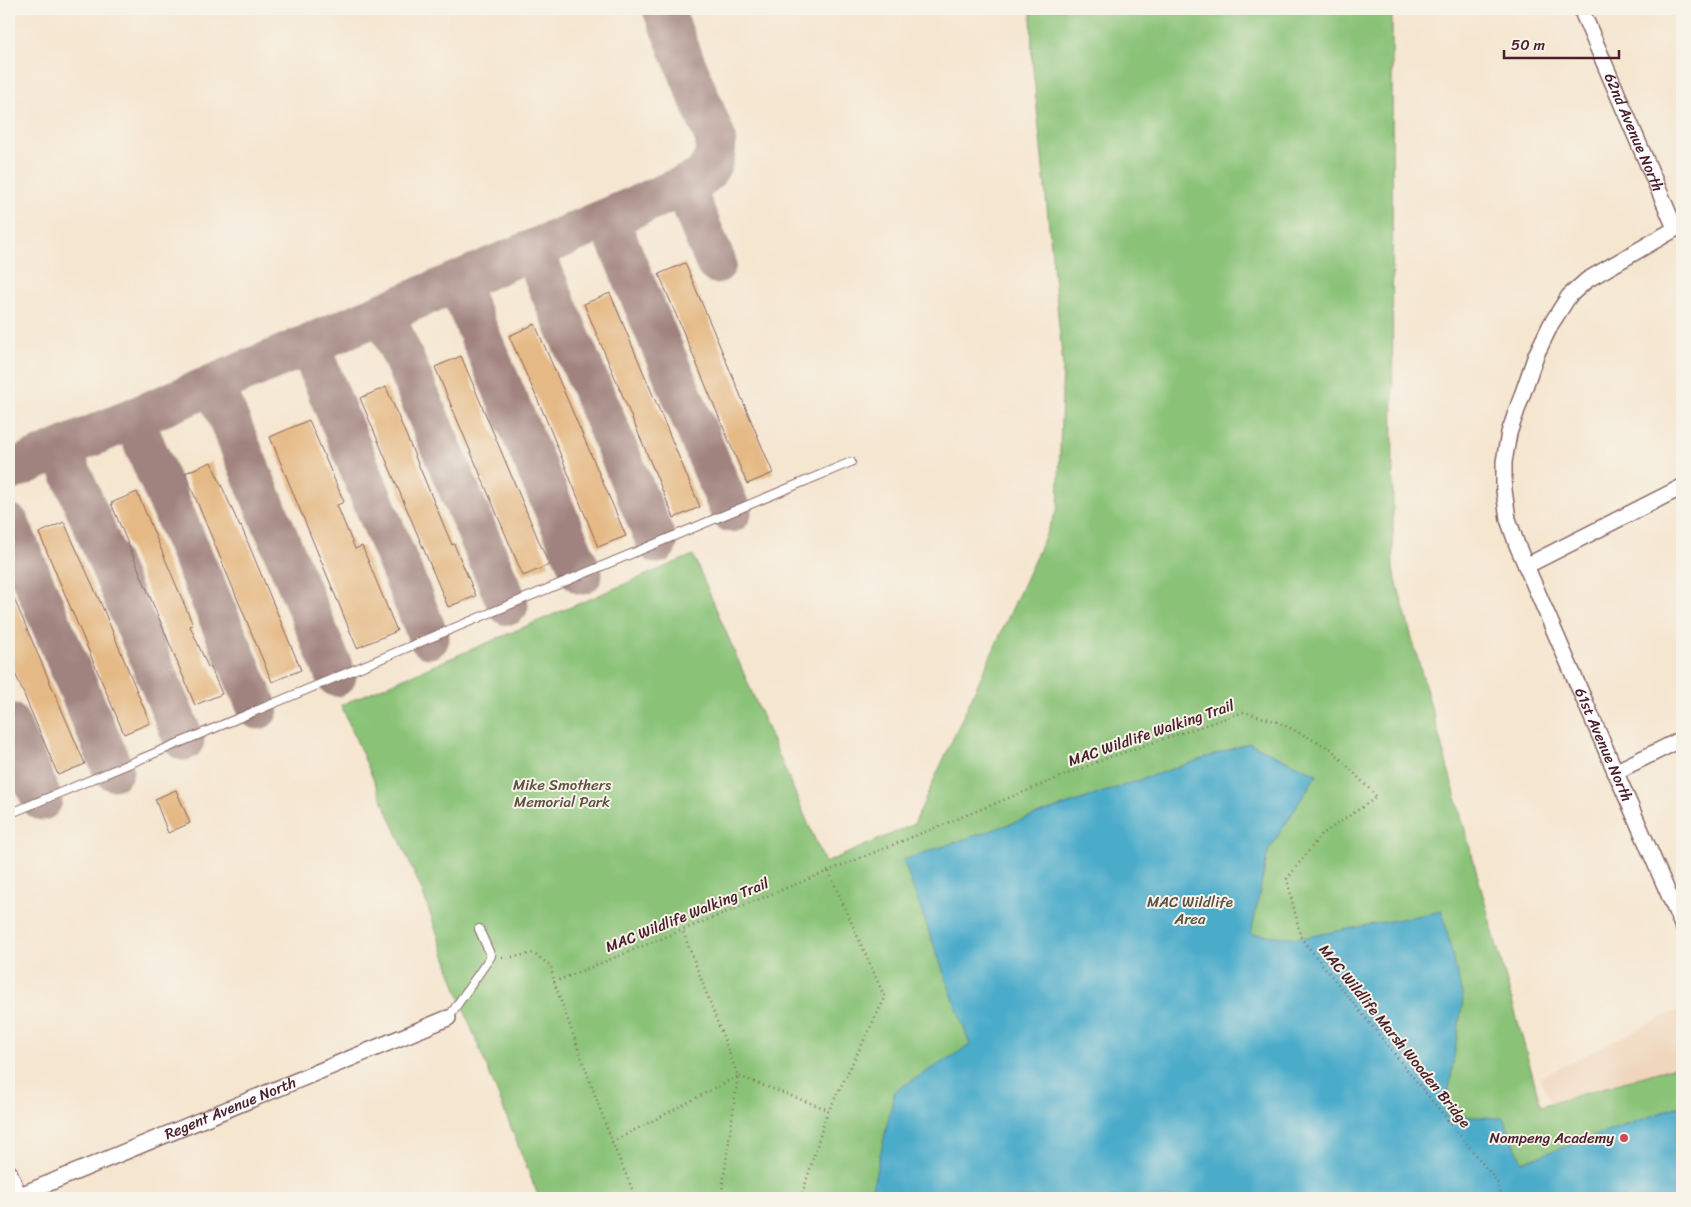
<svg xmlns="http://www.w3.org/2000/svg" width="1691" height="1207" font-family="Sriracha,sans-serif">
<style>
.built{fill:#f0d6bc}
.green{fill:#8ac378;stroke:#6a7152}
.water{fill:#4bacca;stroke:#4a667a}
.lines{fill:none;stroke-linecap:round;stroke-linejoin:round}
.taxiway{stroke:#a0827e;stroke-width:41}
.building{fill:#e5b985}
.service-casing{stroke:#866565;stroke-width:10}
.minor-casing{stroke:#866565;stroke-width:18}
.path{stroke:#866565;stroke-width:2.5;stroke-dasharray:1 4;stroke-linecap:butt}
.service{stroke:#fff;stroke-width:8}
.minor{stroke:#fff;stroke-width:15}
.poi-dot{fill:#d1495b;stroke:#f7f3e8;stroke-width:2}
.labels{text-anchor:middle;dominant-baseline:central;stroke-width:4;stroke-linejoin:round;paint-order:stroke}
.street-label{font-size:15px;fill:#4a1f2b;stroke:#f7f3e8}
.park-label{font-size:15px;fill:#5d5042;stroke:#f7f3e8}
.poi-label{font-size:15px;fill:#4a1f2b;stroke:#f7f3e8;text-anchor:end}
</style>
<rect width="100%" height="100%" fill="#f7f3e8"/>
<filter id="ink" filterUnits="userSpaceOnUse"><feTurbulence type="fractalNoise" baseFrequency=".02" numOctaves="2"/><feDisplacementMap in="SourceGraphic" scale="10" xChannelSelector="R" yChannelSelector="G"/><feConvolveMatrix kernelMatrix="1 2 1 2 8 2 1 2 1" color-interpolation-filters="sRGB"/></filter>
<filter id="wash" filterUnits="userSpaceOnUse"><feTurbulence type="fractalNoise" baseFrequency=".0096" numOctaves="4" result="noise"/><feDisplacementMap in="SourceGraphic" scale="20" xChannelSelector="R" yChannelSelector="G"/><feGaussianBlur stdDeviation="1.12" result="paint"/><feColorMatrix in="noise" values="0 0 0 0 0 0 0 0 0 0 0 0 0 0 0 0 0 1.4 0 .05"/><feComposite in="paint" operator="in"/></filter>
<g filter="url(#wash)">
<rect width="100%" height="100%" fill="#f5e6d0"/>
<path class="built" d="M1682,1008V1198H1590L1540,1077Z"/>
<path class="green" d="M1031,9H1392L1393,569L1541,1106L1682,1065V1198H539L467,1017L422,891L341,705L693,555L825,863L914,824L1058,508L1063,365L1032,59Z"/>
<path class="water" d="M1249,743L1317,774L1268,852L1251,934L1301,938L1442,911L1463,999L1445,1116L1504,1118L1522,1162L1682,1105V1198H870L895,1091L970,1045L903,860Z"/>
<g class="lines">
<path class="taxiway" d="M684,187L716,263
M608,219L731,512
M533,250L657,543
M457,282L582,574
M384,313L508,605
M309,345L429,638
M214,384L336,676
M133,418L258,709
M61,449L184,740
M9,471L698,180C711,170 718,154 715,137L663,9
M9,524L113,770
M9,723L42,800"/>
</g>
<g id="blocks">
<path class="building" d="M685,263L773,473L747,484L659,274Z
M610,293L700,507L674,518L584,304Z
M535,324L626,536L598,547L544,414L509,336Z
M461,356L549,565L523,576L435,367Z
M386,387L452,545L454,544L476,596L448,607L360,398Z
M309,420L344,502L337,505L355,549L362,546L397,631L357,648L270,437Z
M211,462L240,527L241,526L301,670L272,682L185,473Z
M137,492L193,625L190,626L208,667L210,666L222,694L195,705L111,503Z
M64,522L102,606L150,723L124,734L39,533Z
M9,587L85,764L58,775L9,659Z
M176,790L190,823L168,833L155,799Z"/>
</g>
</g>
<g filter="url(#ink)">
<use href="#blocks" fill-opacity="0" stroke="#866565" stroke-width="1"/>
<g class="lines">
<g class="service-casing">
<path id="service" d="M9,814L851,462
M448,1018L491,956L479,929"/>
</g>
<g class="minor-casing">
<g id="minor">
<path id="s1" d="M1581,9L1675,228"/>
<path id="s2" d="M1682,225L1587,280L1569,296L1551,324L1536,355L1509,433L1504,462V490L1508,519L1517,545L1682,925"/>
<path d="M1526,566L1682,487"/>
<path d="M1615,772L1682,739"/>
<path d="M9,1172L20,1198"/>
<path id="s3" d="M13,1198L448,1018"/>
</g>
</g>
<path class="path" d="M502,957H514L533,953L551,966L554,982L612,1142L636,1198
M554,982L1110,757L1244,712L1278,722L1331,749L1377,797L1321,835L1287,879L1301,938L1496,1180L1503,1198
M612,1142L738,1076L682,929
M721,1198L738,1076L829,1110
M801,1198L826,1116L885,998L828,870"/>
<use href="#service" class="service"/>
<use href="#minor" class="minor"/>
</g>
</g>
<circle class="poi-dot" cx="1624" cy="1138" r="5"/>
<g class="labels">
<g class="street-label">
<text stroke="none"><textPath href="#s1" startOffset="134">62nd Avenue North</textPath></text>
<text transform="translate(1151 733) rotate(-19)">MAC Wildlife Walking Trail</text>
<text stroke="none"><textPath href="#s2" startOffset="616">61st Avenue North</textPath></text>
<text transform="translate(687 915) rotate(-22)">MAC Wildlife Walking Trail</text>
<text transform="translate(1395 1036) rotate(51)">MAC Wildlife Marsh Wooden Bridge</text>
<text stroke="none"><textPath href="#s3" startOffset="235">Regent Avenue North</textPath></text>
</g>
<g class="park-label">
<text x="562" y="785">Mike Smothers<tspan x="562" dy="17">Memorial Park</tspan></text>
<text x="1190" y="902">MAC Wildlife<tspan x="1190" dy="17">Area</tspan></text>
</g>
<g class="poi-label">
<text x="1614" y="1138">Nompeng Academy</text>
</g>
</g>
<rect width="1691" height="1207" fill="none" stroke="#f7f3e8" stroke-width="30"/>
<path d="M1504 50v8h115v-8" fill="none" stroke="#4a1f2b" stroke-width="2.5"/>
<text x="1511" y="50" font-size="15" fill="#4a1f2b" stroke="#f7f3e8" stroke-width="4" paint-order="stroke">50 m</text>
</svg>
